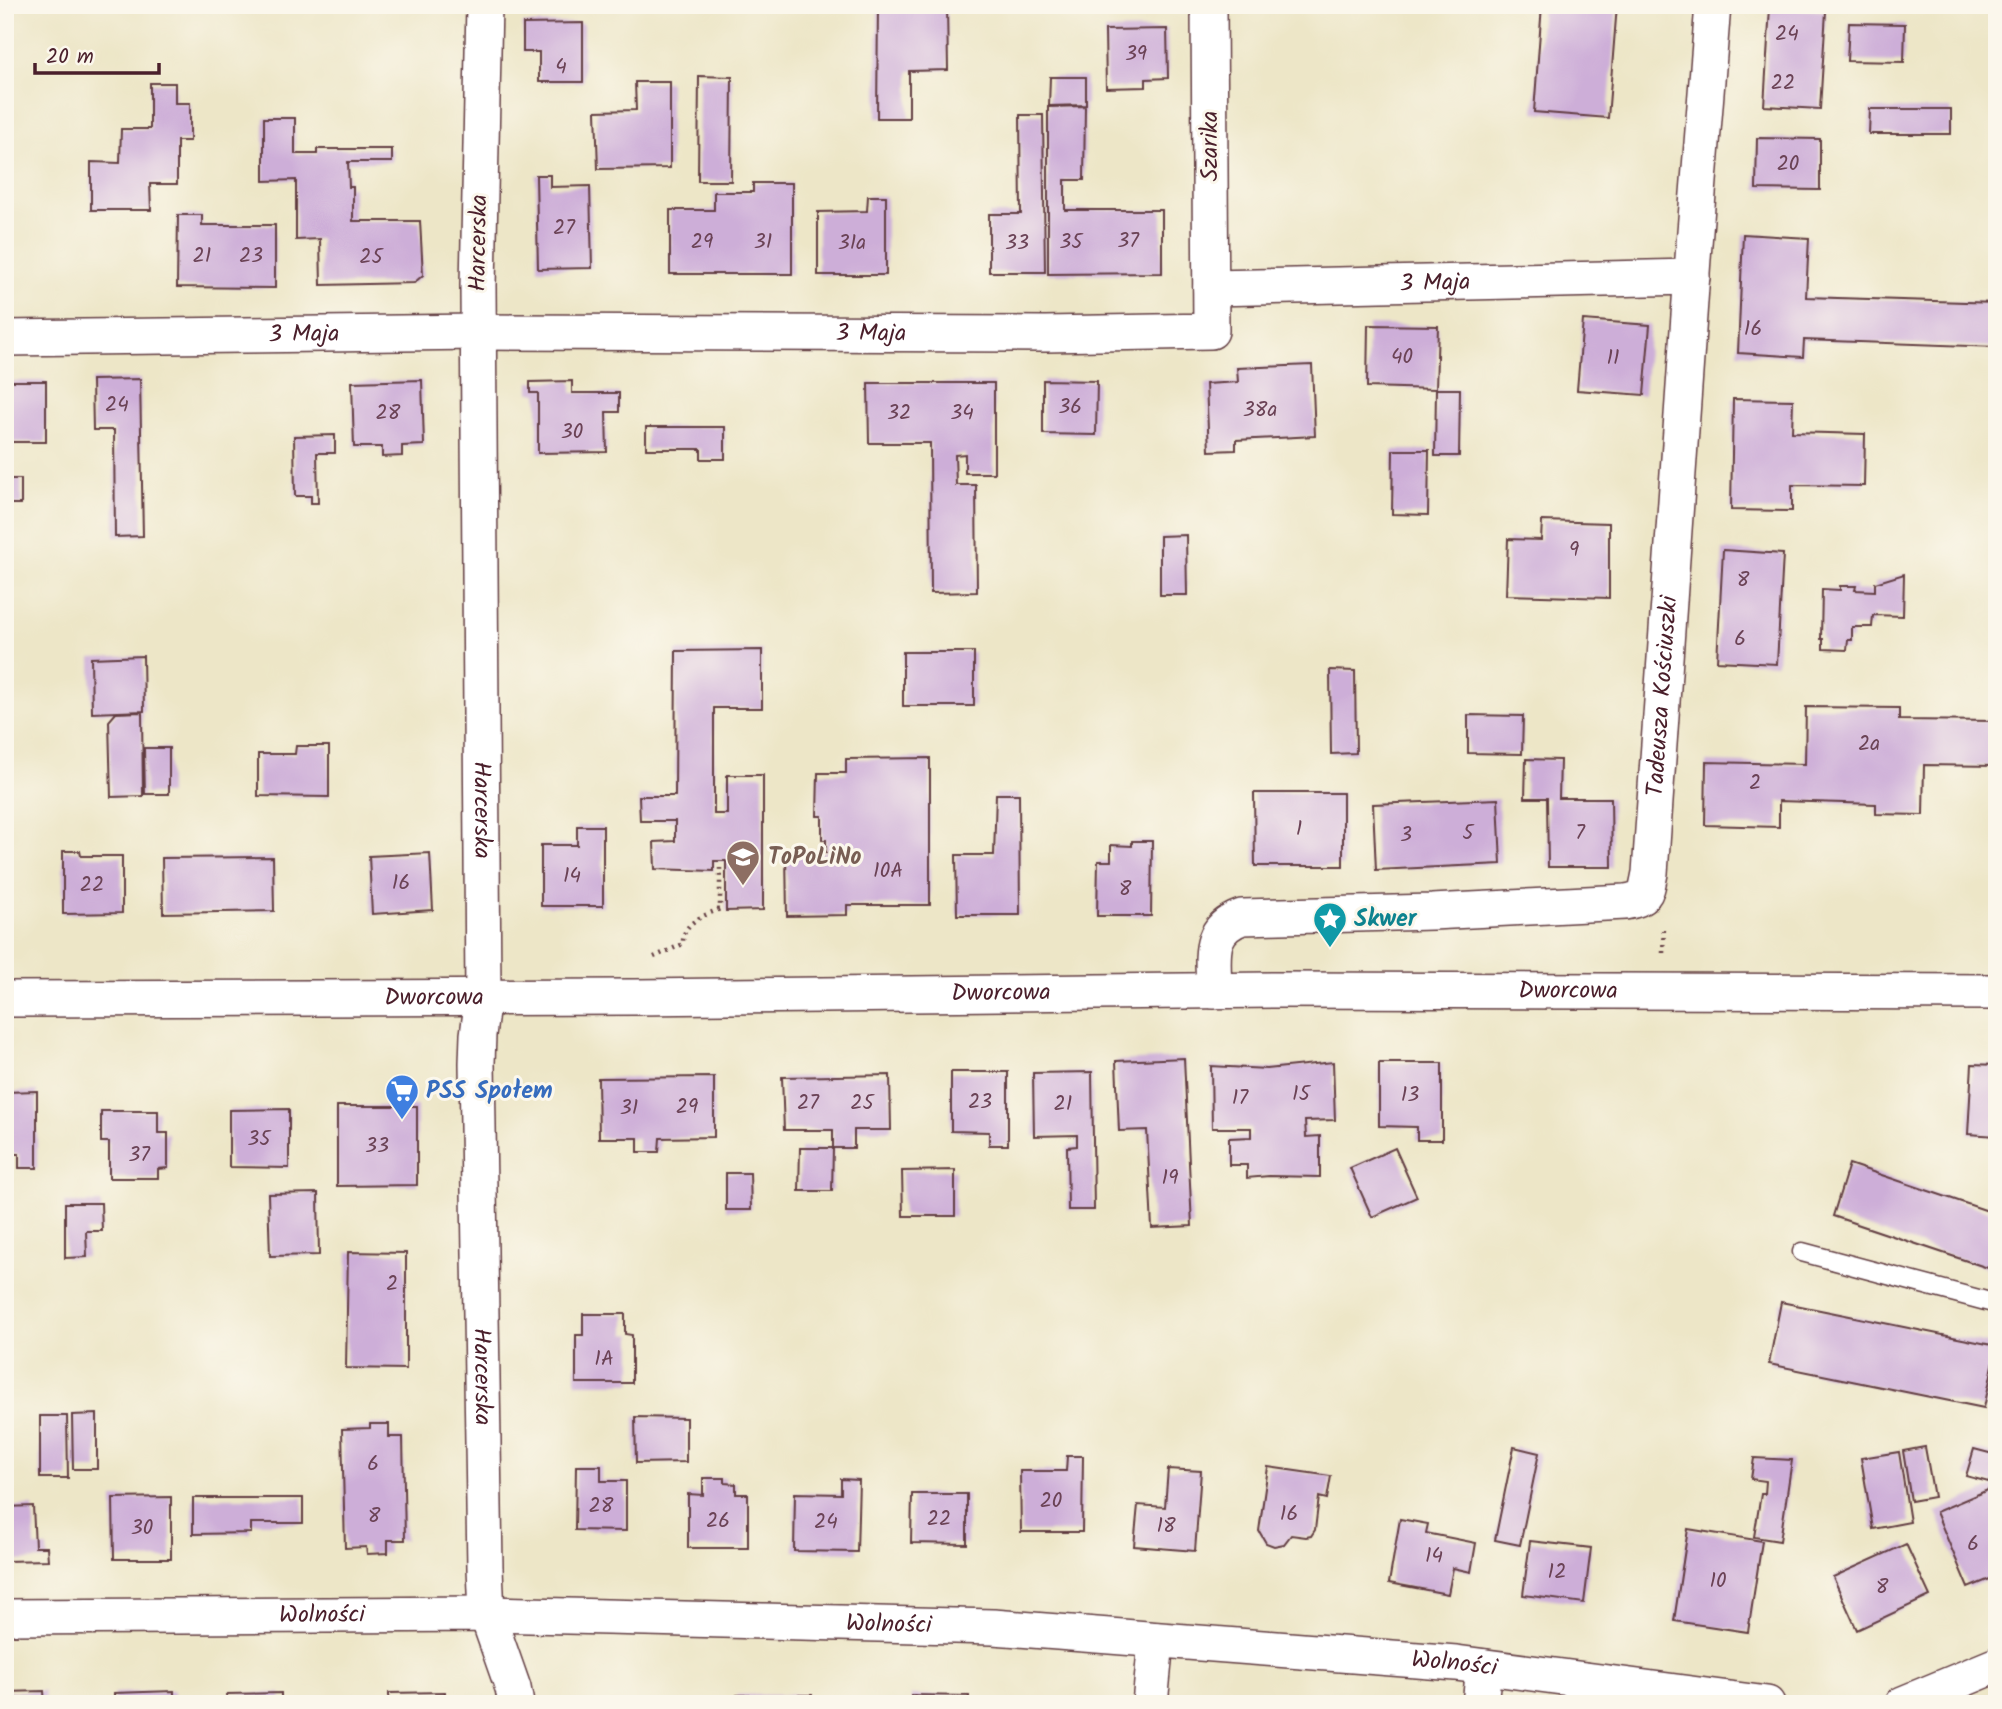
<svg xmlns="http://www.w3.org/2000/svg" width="2002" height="1709" font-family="Kalam,sans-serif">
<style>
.building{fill:#cdaed8}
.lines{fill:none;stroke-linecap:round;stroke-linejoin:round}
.lane-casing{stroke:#623d42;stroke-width:21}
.street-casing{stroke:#623d42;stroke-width:38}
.path{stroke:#623d42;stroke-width:4.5;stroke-dasharray:2 5;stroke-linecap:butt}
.lane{stroke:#fff;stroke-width:18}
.street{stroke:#fff;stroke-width:35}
.labels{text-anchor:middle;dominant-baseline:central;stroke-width:6;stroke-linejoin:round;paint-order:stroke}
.number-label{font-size:21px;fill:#6b4356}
.street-label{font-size:24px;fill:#4a1f2b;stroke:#fbf7ec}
.education-label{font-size:24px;font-weight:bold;fill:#785e54;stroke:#fbf7ec;text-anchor:start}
.culture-label{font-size:24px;font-weight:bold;fill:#0d838f;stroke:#fbf7ec;text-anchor:start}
.shop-label{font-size:24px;font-weight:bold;fill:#366cbe;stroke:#fbf7ec;text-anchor:start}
</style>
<rect width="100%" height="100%" fill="#fbf7ec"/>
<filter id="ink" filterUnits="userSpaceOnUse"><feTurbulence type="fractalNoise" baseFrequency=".0143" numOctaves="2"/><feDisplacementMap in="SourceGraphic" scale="14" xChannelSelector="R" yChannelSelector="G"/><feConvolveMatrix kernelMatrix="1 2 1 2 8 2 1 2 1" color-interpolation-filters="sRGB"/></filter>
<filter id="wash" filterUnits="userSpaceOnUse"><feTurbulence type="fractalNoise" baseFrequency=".00686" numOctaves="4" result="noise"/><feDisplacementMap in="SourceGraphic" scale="28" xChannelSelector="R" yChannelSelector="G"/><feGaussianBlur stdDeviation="1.57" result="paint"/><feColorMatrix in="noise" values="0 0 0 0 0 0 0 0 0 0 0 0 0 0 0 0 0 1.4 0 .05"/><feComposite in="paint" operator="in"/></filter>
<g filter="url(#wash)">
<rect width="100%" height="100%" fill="#ede6c7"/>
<g id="blocks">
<path class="building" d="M878,5H947L948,70L909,71V118H877Z
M1542,5H1617L1608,118L1534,112Z
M1770,7L1826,11L1820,109L1764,106Z
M583,23V82H539V52H523V24Z
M1849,23L1905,24L1904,62L1847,61Z
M1167,29L1168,78L1146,79V87L1106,88L1105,30Z
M699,76L732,77L731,181H698Z
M1050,77H1086V105L1049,106Z
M635,82H670V168L598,169L596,111L636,110Z
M150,83H175V103H190V141H177V184H150L151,210H91V162L120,163L121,129H150Z
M1085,106L1084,180H1065V210H1162V273L1048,274V107Z
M1870,109H1951V134H1869Z
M1020,115H1043L1045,272H989V214H1021Z
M264,118H295V154H317V149H392V162H348L349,187H353V221H420L423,275L414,283L321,285L320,239L296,240V180L264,181Z
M1757,138L1820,139V190L1756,189Z
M536,175H550V187L590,186L592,268L538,269Z
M753,183H792V274H670V210H714V192H753Z
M868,196H886V275H818V212L867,211Z
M178,215H202V225H275V288L177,287Z
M1743,234L1809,238L1806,297L1997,303V347L1804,340L1803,357L1738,353Z
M1583,320L1650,325L1644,395L1577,390Z
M1368,325L1438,326L1436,389L1367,387Z
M1312,365L1315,436L1236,440V450L1209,451L1206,384L1238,382L1237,368Z
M140,379L143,536L115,537L114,430H93L92,380Z
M422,380L424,445L402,446V456L382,457V447H354L352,382Z
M1043,380L1097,381L1096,435L1043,434Z
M5,381H46V442H5Z
M572,381V393H619V412H606L607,452L538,453V393H530V382Z
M868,383H994V473H965V454L955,455L956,485H976L977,592L931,593L930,443H869Z
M1436,389H1460L1459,456H1435Z
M1733,399L1793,400L1792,432L1865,434L1864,486L1792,485V511L1731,510Z
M646,427H725V459H701V449H646Z
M335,435V453H317L318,503H311V496H295L294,436Z
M1393,450H1429L1428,515L1392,514Z
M5,479H21V504H5Z
M1542,521L1609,523V598L1506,595L1508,539L1541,540Z
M1186,535L1187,595H1160V536Z
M1723,550L1783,554L1777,664L1717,661Z
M1904,574L1903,616L1873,615L1872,627H1852V640H1848L1847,650L1823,649V639H1821L1822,589L1840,590V586H1856L1855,590L1875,591V583Z
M762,650V708H714V814H727V775H763V910L726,911V861H714V871L655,869L654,842L675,841V821H640L639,796H675L676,651Z
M903,652H974V706H903Z
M143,656L144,711L92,713L91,658Z
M1330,670L1355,671L1356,753L1331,754Z
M1806,707L1899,708V720L1997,721V766L1924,765L1923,815L1876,814V804L1779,801V827L1705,825L1706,762L1805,764Z
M142,712L143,796L111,797L109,721L116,713Z
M1468,715L1523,716L1522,754L1468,753Z
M296,746H329V797L258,796V754H295Z
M144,748H169V794H145Z
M930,758V905H847V915L787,916L786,852H826V840H822V816H817L818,773H846V759Z
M1526,759L1560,760L1559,798H1611L1612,867H1548L1547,798H1525Z
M1254,793H1343V866H1255Z
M996,794H1019L1020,915H957L956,855H994Z
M1498,799L1501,864L1376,870L1373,804Z
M577,826H603V906H541V845H577Z
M1132,841H1152L1151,916H1097L1098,861H1111V845L1132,846Z
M63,851H80L81,856H122V913L63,914Z
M430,853L433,910L372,914L369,856Z
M273,857L274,911L163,913L162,858Z
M1184,1058L1192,1226L1152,1228L1147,1130L1119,1131L1116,1061Z
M1333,1062L1335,1120L1305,1121L1306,1137L1320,1136V1177L1269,1176L1247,1178V1165H1229V1138L1251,1137V1128H1212L1211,1066L1267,1069Z
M1379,1063H1442V1140H1417V1127L1379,1126Z
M1972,1064L1997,1065V1136L1968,1134Z
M951,1072H1008V1145H989V1132L951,1131Z
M1092,1072L1094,1210H1068L1067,1147L1077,1146V1135L1034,1136L1033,1073Z
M890,1075L891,1130H854V1148H833V1130H784L782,1077Z
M714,1077V1137L660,1138L659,1152H638V1138H599L598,1078Z
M37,1091V1168H19V1154H5V1092Z
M337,1106H417V1185L337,1186Z
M289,1109V1168L229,1167V1110Z
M101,1111H158V1133H168V1168L158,1169V1178H109V1142H101Z
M800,1148H833L832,1191H799Z
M1395,1148L1417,1197L1372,1217L1350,1168Z
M1849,1164L1997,1214V1271L1833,1216Z
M955,1170V1216H903L902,1171Z
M726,1173H750L751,1210H726Z
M318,1193L319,1255L270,1256L268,1194Z
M65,1203H101L102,1231H86L87,1257L65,1258Z
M348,1252L406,1253V1369L346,1368Z
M1781,1302L1997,1346L1984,1408L1769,1364Z
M583,1314H625V1334L632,1335V1383H576V1335H583Z
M97,1414V1469H73L72,1415Z
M40,1416H67L68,1478H40Z
M635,1417L686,1418V1462L636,1463Z
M370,1424H389V1437H403L405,1540H388V1553L367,1554L366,1547L345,1548L342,1429L370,1428Z
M1514,1447L1539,1453L1520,1545L1495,1540Z
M1925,1447L1934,1497L1911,1501L1903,1451Z
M1974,1449L1997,1455L1996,1484L1966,1476Z
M1899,1452L1910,1522L1873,1529L1861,1458Z
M1067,1456H1083L1082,1532H1021L1020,1471H1066Z
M1754,1458L1792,1460L1780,1541L1754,1537L1761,1494H1765L1766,1481L1751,1479Z
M576,1466H601V1481H626V1531L575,1530Z
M1268,1467L1331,1476L1327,1499L1319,1497L1315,1530L1311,1536L1306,1537L1291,1535L1284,1544L1274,1546L1266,1543L1259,1531Z
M1168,1469L1201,1471L1195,1551L1134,1546L1138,1505L1165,1507Z
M703,1478H725V1483L736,1484V1494H748V1548H688V1494L703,1495Z
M841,1479L859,1480L857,1552L794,1551L795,1493L841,1494Z
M1997,1486V1576L1968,1588L1936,1512Z
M912,1494H967V1544L911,1543Z
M171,1497V1559H114L113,1498Z
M193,1498H303V1523H251V1533L193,1534Z
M33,1506L35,1547H47L48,1560L5,1561V1507Z
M1400,1519L1428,1524L1426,1533L1476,1543L1471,1572L1453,1568L1448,1594L1389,1583Z
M1688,1529L1762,1541L1748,1632L1674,1621Z
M1530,1541L1591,1548L1584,1603L1523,1595Z
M1906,1544L1930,1596L1857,1630L1833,1577Z
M44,1691L45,1704H5V1692Z
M174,1691V1704H114V1693Z
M445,1692V1704H389V1693Z
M281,1693V1704H227V1694Z
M737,1695H812V1704H737Z
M911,1695L969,1696V1704H911Z"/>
</g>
</g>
<g filter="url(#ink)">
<use href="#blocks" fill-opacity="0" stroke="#623d42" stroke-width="2"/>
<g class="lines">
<g class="lane-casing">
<path id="lane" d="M1802,1252L1997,1304"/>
</g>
<g class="street-casing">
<g id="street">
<path id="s1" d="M484,5L478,286L483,997L478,1035L477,1063L485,1568L487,1614L513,1688L516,1704"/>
<path id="s2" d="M1211,288L1692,277"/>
<path id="s3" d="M5,338L478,332L1045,334L1211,331L1209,5"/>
<path id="s4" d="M1214,991C1214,959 1205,930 1242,917L1432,912L1625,902C1647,899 1646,892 1650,873L1694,244L1713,5"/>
<path id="s5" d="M5,999L636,997L1273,990L1997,992"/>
<path id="s6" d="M5,1617L487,1614L993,1627L1456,1663L1767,1704"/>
<path d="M1150,1704L1156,1640"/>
<path d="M1480,1704L1484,1667"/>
<path d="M1903,1704L1997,1665"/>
</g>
</g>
<path class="path" d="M1663,953L1664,927
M654,957L683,944C682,922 703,916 720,909V868"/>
<use href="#lane" class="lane"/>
<use href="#street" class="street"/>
</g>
</g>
<defs>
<g id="school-pin" transform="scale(1.75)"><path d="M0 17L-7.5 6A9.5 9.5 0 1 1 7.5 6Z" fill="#8d6e63" stroke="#fbf7ec"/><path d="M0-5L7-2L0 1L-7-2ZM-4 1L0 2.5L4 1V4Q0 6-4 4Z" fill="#fff"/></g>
<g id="sight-pin" transform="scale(1.75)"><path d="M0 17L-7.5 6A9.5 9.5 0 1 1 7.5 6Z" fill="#0f9aa8" stroke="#fbf7ec"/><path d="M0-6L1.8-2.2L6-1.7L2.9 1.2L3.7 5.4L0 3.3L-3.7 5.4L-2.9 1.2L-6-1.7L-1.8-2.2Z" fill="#fff"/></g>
<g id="supermarket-pin" transform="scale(1.75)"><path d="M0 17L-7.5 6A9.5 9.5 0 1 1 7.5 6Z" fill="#3f7fe0" stroke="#fbf7ec"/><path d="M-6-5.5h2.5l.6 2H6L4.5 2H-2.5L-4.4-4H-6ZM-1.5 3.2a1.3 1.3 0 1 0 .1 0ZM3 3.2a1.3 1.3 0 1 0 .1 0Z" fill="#fff"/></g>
</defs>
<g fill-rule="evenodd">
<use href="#school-pin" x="743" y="857"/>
<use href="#sight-pin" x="1330" y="919"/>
<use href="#supermarket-pin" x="402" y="1091"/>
</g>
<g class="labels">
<g class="number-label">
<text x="1787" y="34">24</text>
<text x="1136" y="54">39</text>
<text x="561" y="67">4</text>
<text x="1783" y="83">22</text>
<text x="1788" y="164">20</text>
<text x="564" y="228">27</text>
<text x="1128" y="241">37</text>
<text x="702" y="242">29</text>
<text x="763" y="242">31</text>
<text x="1071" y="242">35</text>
<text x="852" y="243">31a</text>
<text x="1017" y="243">33</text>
<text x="202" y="256">21</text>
<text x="251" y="256">23</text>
<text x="371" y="257">25</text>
<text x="1753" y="329">16</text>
<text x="1402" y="357">40</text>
<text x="1613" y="358">11</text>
<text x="117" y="405">24</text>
<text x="1070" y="407">36</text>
<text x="1260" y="410">38a</text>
<text x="388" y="413">28</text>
<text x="899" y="413">32</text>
<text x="962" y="413">34</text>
<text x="572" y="432">30</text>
<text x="1574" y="550">9</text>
<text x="1743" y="580">8</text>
<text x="1740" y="639">6</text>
<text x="1869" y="744">2a</text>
<text x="1755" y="783">2</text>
<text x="1299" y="829">1</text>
<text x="1468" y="833">5</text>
<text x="1580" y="833">7</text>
<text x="1406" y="835">3</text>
<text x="888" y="871">10A</text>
<text x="572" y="876">14</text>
<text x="401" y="883">16</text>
<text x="92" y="885">22</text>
<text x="1125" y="889">8</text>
<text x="1301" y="1094">15</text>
<text x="1410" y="1095">13</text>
<text x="1240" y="1098">17</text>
<text x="980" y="1102">23</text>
<text x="808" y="1103">27</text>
<text x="862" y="1103">25</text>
<text x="1063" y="1104">21</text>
<text x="687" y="1107">29</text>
<text x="629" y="1108">31</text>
<text x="259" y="1139">35</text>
<text x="377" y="1146">33</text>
<text x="139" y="1155">37</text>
<text x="1170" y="1178">19</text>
<text x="392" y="1284">2</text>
<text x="604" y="1359">1A</text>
<text x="373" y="1464">6</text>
<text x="1051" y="1501">20</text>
<text x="601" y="1506">28</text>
<text x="1289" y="1514">16</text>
<text x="374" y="1516">8</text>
<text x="939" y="1519">22</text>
<text x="718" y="1521">26</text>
<text x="826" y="1522">24</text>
<text x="1166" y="1526">18</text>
<text x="142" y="1528">30</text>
<text x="1973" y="1544">6</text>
<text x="1434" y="1556">14</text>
<text x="1557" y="1572">12</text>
<text x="1718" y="1581">10</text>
<text x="1882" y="1587">8</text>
</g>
<g class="street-label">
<text transform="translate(1210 146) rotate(-90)">Szarika</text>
<text transform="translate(479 243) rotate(-89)">Harcerska</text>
<text stroke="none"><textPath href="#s2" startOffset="224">3 Maja</textPath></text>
<text stroke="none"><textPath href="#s3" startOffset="866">3 Maja</textPath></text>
<text stroke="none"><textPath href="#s3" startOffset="299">3 Maja</textPath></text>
<text stroke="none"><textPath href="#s4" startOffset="691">Tadeusza Kościuszki</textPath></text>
<text stroke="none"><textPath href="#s1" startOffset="805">Harcerska</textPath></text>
<text stroke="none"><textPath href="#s5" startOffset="1563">Dworcowa</textPath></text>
<text stroke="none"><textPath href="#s5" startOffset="996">Dworcowa</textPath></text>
<text stroke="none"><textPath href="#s5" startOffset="429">Dworcowa</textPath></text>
<text stroke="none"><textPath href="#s1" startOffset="1372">Harcerska</textPath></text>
<text stroke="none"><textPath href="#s6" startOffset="317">Wolności</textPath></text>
<text stroke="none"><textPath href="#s6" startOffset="884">Wolności</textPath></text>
<text stroke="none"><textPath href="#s6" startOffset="1451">Wolności</textPath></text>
</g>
<g class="education-label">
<text x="768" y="857">ToPoLiNo</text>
</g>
<g class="culture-label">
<text x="1354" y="919">Skwer</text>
</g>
<g class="shop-label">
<text x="426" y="1091">PSS Społem</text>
</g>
</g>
<rect width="2002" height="1709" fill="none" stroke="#fbf7ec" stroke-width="28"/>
<path d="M35 63v10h124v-10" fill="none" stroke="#4a1f2b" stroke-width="3.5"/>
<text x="46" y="63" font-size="21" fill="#4a1f2b" stroke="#fbf7ec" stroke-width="5" paint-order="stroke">20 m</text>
</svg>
